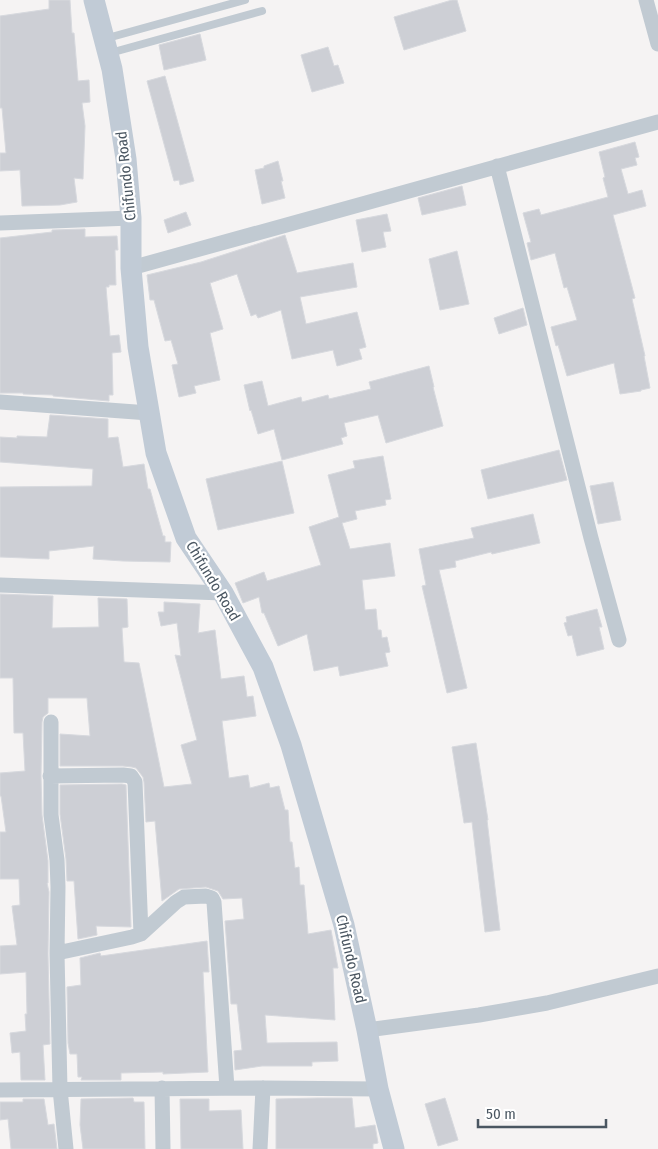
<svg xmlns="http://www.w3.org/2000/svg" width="658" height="1149" font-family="'Fira Sans Condensed',sans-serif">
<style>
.building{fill:#cdcfd5;stroke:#d7d9de}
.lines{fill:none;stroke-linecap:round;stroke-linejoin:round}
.lane{stroke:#c1cad2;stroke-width:8}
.street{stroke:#c1cad2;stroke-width:15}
.secondary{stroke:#c1cbd6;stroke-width:21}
.labels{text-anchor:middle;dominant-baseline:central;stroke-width:4.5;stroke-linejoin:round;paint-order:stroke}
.street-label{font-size:15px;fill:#4a5661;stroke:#fff}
</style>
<rect width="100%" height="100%" fill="#f5f3f3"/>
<path class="building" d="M49,0H70L72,33H74L78,81L89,80L90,102L82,103L85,126L83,179L74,178L77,202L60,205L22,206L20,170L0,171V153H6L2,108H0V16L49,9Z
M452,0H457L466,31L404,50L394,17Z
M200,34L206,60L164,70L159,45Z
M328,47L334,66L338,65L344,83L312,92L301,55Z
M165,76L194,181L180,185L179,180L174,181L147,81Z
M635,142L639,157L635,158L637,165L621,169L628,194L642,190L646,206L613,215L635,298L632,299L645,356H644L650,388L641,390V391L620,394L614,363L567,376L558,345L556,346L551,327L577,320L567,287L564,288L555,253L531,260L527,243L531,242L523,213L539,209L541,215L608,197L603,178L605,177L599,152Z
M278,161L283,181H281L285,198L262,204L255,170L264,168V166Z
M462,186L466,205L422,215L418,198Z
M186,212L191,225L168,233L164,220Z
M387,214L391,231L383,232L386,247L362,252L356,220Z
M85,229V237L117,236L118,250H115L116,285H109V287H106L110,336L119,335L121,352L112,353L113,395H109V401L53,396V395L23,394V393H0V238L52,232V230Z
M285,235L297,273L353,263L357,287L300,297L306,324L357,312L366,347L359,349L362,359L337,366L333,350L292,359L281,310L258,318L256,314L251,316L237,274L210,283L223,329L210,333L220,380L194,386L196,393L179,397L172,365L178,364L171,340L165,341L154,300H150L147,275L201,262Z
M457,251L469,304L440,310L429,259Z
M523,308L527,325L499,334L494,318Z
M429,366L434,387H433L443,426L386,443L378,415L344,423L347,436L341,438L343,444L282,460L274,429L258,434L251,410L250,411L244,385L262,381L268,406L301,397L302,402L328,395L329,399L371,389L369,382Z
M50,415L108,419V438L118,437L123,467L144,464L148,489H150L163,536H165V542H171L170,562L123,561L93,559L94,546L49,551V559L0,557V487L92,486L93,469L0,462V437L17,438V436L47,437Z
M559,450L567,480L488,499L481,470Z
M383,456L391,499L385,500L386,505L355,511L357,519L342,523L350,549L390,543L395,576L362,580L365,610L376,609L378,630H381L382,638L387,637L390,652L385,653L388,666L340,676L338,666L314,671L307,634L278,646L264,613H262L259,597L243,603L235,583L264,572L267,581L321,565L309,527L339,517L328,475L355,468L353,461Z
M282,461L294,513L218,530L206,479Z
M613,482L621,520L598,524L590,486Z
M533,514L540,543L492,554L491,552L455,561L456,567L439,570L467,688L447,693L422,586L426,585L419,549L474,538L471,528Z
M0,594L53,596L52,628L99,627L98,598L127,599L128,627L122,628L124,662L139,663L164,787L192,784L181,745L197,740L175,655L181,656L177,623L161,626L158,612H164V602L200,604L198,633L215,630L221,679L244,676L247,697L253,696L256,716L222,721L229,778L248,775L250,788L269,783L270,788L279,786L285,810H288L290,842H292L295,868L299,867L300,885H304L308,934L331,930L338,968H333L335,1020L265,1015L267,1043L337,1042L338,1061L312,1062V1066H262L235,1070L234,1051L242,1050L237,1004H231L225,921L244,919L242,898L223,899L218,891L206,887L179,889L162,901L155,821L146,822L144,782L143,777L136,768L132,767L123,766H60V734L90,736L87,698H48V713L43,717L42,722L41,776L42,815L48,861V883H47L49,892L48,953L50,1044L43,1045L45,1080H21L20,1052L12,1053L10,1033L26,1031L25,1014H27L26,972L0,974V946L17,945L12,906L20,905L19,879H0V832H6L1,796H0V773L25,771L23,733H14L13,678H0Z
M597,609L602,627H599L604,649L577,656L572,635L568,636L564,623L567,622L566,617Z
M476,743L488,820H487L500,930L485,932L472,822L464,823L452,747Z
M122,784L126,785L131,927L96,926L97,935L78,939L74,881H67L66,859L60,814V785Z
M207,941L209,972H203L208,1072L163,1074V1072L121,1073V1080H81L82,1077H78L77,1054H70L68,1043L67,987L81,985L80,958L100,953L101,956Z
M133,1098L134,1102H144L145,1149H83L80,1125L81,1099Z
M318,1098H352L355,1128L375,1125L378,1143L373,1144V1149H276V1099Z
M445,1098L458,1140L438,1146L425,1104Z
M23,1099H44L48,1125L54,1124L57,1149H11L8,1119L0,1120V1102H23Z
M180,1099H209V1111L241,1110L243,1149H181Z"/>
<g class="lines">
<path class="lane" d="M104,39L245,0
M110,53L262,11"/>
<path class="street" d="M646,0L658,44
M497,166L591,538L619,640
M0,223L131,218
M131,268L658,122
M0,402L149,413
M0,585L223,593
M51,722V815L57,860L58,887L57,953L60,1089L66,1149
M50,776L123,775L131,776L135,782L141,934
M57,953L132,937L141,934L176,902L184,897L206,896L212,898L214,902L227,1088
M367,1030L479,1015L547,1003L658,976
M162,1088L163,1149
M0,1090L263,1088L378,1089
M260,1149L263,1088"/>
<path class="secondary" d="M94,0L112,69L126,159L131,218V268L138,347L156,453L186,538L223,593L263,667L291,745L344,925L367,1030L378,1089L394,1149"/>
</g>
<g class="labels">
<g class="street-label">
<text transform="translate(126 176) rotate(-96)">Chifundo Road</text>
<text transform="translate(213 581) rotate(59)">Chifundo Road</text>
<text transform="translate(351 959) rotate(77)">Chifundo Road</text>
</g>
</g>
<path d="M478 1119v8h128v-8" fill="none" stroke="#4a5661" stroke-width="2.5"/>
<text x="486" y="1119" font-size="15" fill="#4a5661" stroke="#ffffff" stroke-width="4" paint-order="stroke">50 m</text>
</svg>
